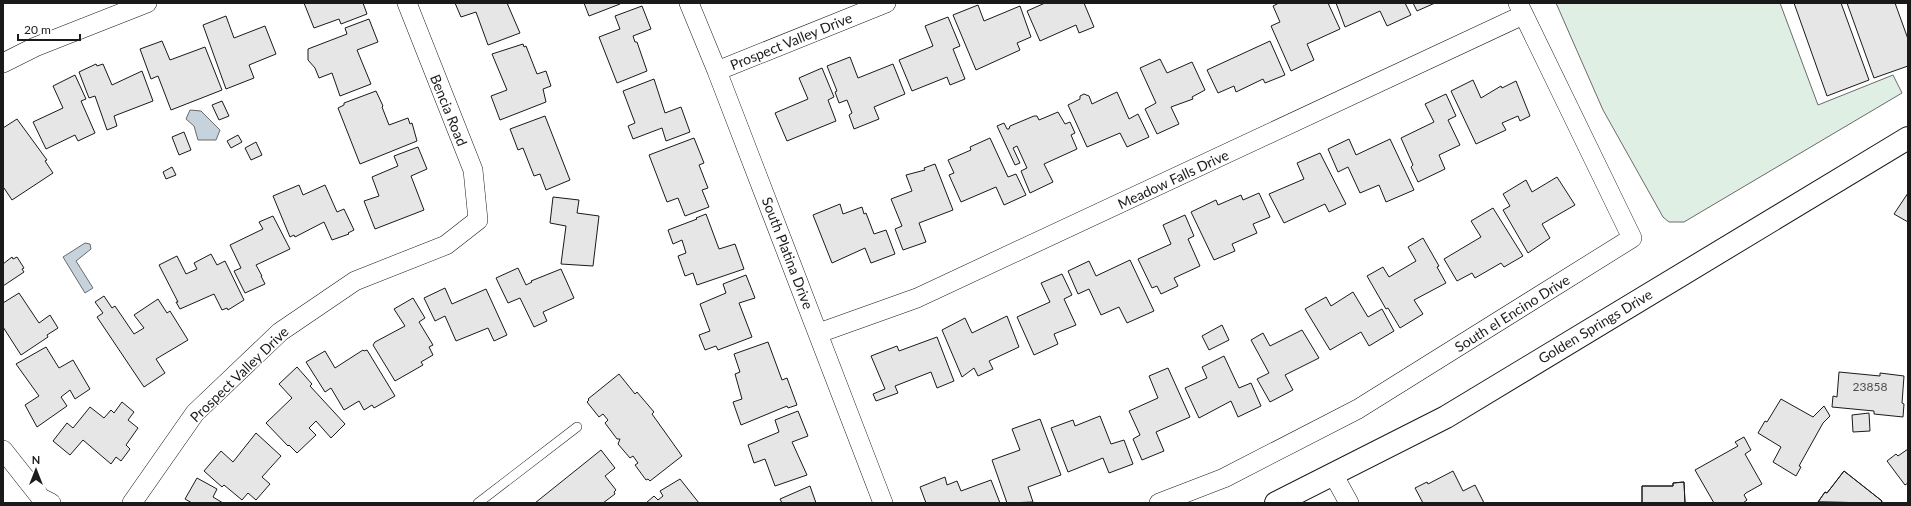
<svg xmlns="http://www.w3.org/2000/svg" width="1911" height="506" font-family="Lato,sans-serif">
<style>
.green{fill:#e0efe3;stroke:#6a6a6a}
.water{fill:#c6d2dc;stroke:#6a6a6a}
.building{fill:#e6e6e6;stroke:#1a1a1a}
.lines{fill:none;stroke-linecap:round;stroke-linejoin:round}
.service-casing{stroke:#1a1a1a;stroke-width:10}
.minor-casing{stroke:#1a1a1a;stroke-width:20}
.secondary-casing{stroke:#1a1a1a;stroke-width:24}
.service{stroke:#fff;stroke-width:9}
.minor{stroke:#fff;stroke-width:19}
.secondary{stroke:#fff;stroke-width:22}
.labels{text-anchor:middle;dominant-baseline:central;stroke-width:3;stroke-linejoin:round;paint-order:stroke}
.number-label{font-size:12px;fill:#4d4d4d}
.street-label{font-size:14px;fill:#1a1a1a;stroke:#fff}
</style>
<rect width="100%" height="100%" fill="#fff"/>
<path class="green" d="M1556,3H1780L1818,105L1893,75L1902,93L1684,222H1669L1663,217L1603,110Z"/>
<path class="water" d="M190,110L201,111L220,130L216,140H198L194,126L186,119Z
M85,243L90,244L91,249L76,261L93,288L85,293L63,257Z"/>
<path class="building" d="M304,3H363L367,14L341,24L339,19L314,28Z
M455,3H507L520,33L488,45L476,12L461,17Z
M584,3H620V4L589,16Z
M1045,3H1084L1094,27L1079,33L1076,25L1040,41L1027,11Z
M1279,3H1328L1340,29L1307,44L1314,60L1291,71L1271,26L1280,22L1273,6Z
M1336,3H1405L1411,15L1387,26L1380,11L1345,27Z
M1413,3H1435L1417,11Z
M1794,3H1841L1869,80L1827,96Z
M1847,3H1895L1908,39V66L1874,78Z
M978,5L984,21L1020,6L1031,37L1017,43L1020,50L976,70L953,15Z
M642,6L651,29L633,36L635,42H637L647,71L617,83L599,37L620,29L615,16Z
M226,16L234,38L265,26L276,54L249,65L254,78L226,89L203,25Z
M948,17L960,46L953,49L965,79L950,85L947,77L912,91L899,60L933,46L925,26Z
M369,19L378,42L357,50L371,84L340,96L332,73L319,78L315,68L308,60V49L347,34L345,28Z
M162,41L170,60L205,47L222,90L171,110L158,76L151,79L140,49Z
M1270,41L1285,75L1265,83L1263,79L1236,92L1234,86L1218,93L1207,70Z
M523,44L524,47L526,46L537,74L546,71L551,86L543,89L546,102L500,120L491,96L507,90L492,54Z
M850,57L858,78L893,64L905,94L874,107L879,119L854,129L849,115L852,113L847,100L839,103L835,92L837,91L827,66Z
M1160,59L1167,73L1192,62L1205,90L1192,97L1193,99L1171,107L1179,124L1157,134L1145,109L1156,103L1140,68Z
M96,64L97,66L103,64L112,85L142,71L153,101L114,116L117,126L107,130L95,96L89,98L79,72Z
M822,68L834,97L828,100L836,121L787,141L775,113L808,99L799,78Z
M75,75L86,99L81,101L95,133L78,141L75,135L46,149L33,122L63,108L53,86Z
M654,79L665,113L681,107L690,132L666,141L662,128L633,139L628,126L635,123L623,91Z
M1473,80L1481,98L1501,86L1502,88L1516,81L1530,116L1520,121L1518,116L1502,123L1506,130L1476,144L1451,91Z
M376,91L383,106L382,107L389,125L408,118L410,124L412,123L417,141L360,164L338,108L344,105V103Z
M1117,92L1129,119L1138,114L1149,137L1127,147L1120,133L1087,147L1068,105L1080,99V96L1084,94L1089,96L1092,104Z
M1446,94L1456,116L1448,120L1460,145L1439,155L1445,169L1418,182L1411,167L1413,165L1401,138L1434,122L1425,104Z
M222,101L229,116L219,120L212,105Z
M1058,112L1065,124L1070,122L1075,133L1071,135L1077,149L1044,164L1053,182L1030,193L1021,171L1027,168L1017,146L1013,148L1020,163L1015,165L997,126L1004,123L1007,129H1009L1010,126L1034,116H1037L1039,120Z
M545,116L570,180L546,190L540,174L534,176L523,148L518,150L510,129Z
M17,119L47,160L45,161L53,173L12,200L4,188L3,189V128Z
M184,132L191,150L179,155L172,137Z
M238,135L242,142L231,148L227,141Z
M694,138L704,163L699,165L708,188L702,190L709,207L685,216L678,198L667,202L649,155Z
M990,138L1008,177L1016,174L1026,195L1004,205L996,187L961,202L949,175L954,173L948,160L971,150L970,147Z
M1349,139L1356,155L1390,139L1414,190L1386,202L1379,185L1360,193L1348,167L1338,172L1328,149Z
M256,142L262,155L251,160L245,148Z
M418,147L427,169L411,176L424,210L375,229L364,201L379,196L372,177L398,166L394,156Z
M1320,153L1346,204L1329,212L1325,204L1284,223L1269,194L1304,179L1297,163Z
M935,164L953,210L919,223L926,242L903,250L895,229L902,226L891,199L912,191L906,175L925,170L924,168Z
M172,167L176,175L166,179L163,172Z
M1557,177L1575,205L1542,224L1550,238L1528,253L1503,210L1510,206L1503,194L1526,180L1532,192Z
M299,185L303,195L325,185L337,212L344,209L354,230L348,233L349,234L332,240L324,222L295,237L294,235L290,237L273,196Z
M1259,193L1270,217L1253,224L1257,233L1232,244L1235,251L1214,260L1191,212L1216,200L1218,205L1241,195L1243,200Z
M1908,193V222L1894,214Z
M553,197L579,200L577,213L599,216L593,266L561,264L566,226L550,223Z
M840,204L843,214L862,207L864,214L866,213L874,234L886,230L895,254L871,263L865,248L832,263L813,215Z
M1493,208L1523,256L1504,267L1501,263L1475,278L1472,273L1457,281L1444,259L1481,237L1471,221Z
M706,214L719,249L735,244L744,269L697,285L693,273L685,276L678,256L686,253L682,240L673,244L668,230L697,219L696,218Z
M1185,215L1194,236L1188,239L1200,266L1174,278L1178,286L1161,294L1157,286L1152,288L1138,259L1171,244L1163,225Z
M273,216L290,249L256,265L262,276H261L265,284L245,293L234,271L241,268L230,245L263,229L259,222Z
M1423,238L1439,266L1437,267L1446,283L1414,300L1423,314L1400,328L1388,308L1386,309L1367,276L1383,267L1389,277L1416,261L1408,247Z
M211,254L217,265L225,261L244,300L228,310L227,308L222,310L214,294L180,309L176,302H178L159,265L177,256L186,274L197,269L194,263Z
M12,257L13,259L17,257L24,268L22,269L24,272L3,286V264Z
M1130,260L1154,311L1127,323L1119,307L1101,315L1089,289L1078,294L1068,271L1089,261L1096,276Z
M518,268L526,285L532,282L531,281L561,269L574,298L543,312L547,321L534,327L520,298L508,303L496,278Z
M1062,274L1072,295L1064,299L1076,325L1054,334L1058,344L1034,355L1017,317L1050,302L1041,283Z
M746,275L755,298L739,303L752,337L718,350L716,346L705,350L699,335L710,331L700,304L726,293L723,284Z
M445,288L452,304L486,289L507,335L494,341L488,328L456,341L445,316L435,321L424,298Z
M1353,292L1368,317L1382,309L1394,331L1369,346L1361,332L1330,350L1305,309L1326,297L1331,306Z
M19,293L39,323L50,315L58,328L47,335L48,337L21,355L3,327V303Z
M104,296L112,308L115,306L134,334L144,328L134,315L158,299L167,313L170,311L188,340L156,359L165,373L144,387L97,317L103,313L95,302Z
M413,298L425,318L419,322L433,345L429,347L433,355L421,362L423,365L395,381L373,345L375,342L405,326L394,309Z
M1007,316L1019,347L989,361L993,369L978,376L974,368L962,377L942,330L965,318L972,333Z
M1222,325L1229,340L1209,350L1202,336Z
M1302,330L1319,358L1285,375L1293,390L1270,402L1257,379L1269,373L1251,340L1263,333L1270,346Z
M937,337L954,381L937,388L931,372L895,386L898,393L876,401L873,394L885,389L871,356L897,346L899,351Z
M768,342L782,380L787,378L797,405L788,408L787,406L741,425L733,402L742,399L735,374L740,372L734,354Z
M46,347L59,368L73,360L90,389L75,399L70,390L61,397L67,406L37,427L25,405L39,396L16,364Z
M363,350L364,351L367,350L395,396L374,408L372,405L364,410L359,401L344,410L331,388L325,392L306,362L325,351L335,368Z
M1224,356L1239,388L1251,383L1261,406L1238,417L1231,401L1199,418L1185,388L1207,378L1202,367Z
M297,367L312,384L310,386L345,424L331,438L316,421L309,428L316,435L297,453L289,445L288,446L266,423L292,398L279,384Z
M1168,368L1190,417L1156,432L1164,451L1142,460L1133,439L1140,435L1129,411L1158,398L1149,376Z
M1839,372L1880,376V373L1904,376L1902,403L1904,404L1903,417L1874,414V411L1832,407L1833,396L1837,397Z
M619,374L635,394L637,392L654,412L652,414L682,456L650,481L648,479L646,480L635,465L638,463L633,456L630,458L618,444L620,439H617L605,423L608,420L603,414L599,417L587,402L589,400L588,399Z
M1781,399L1813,417L1824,406L1830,416L1823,423L1799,466L1801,467L1796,476L1773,462L1781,447L1758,433L1765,421L1767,422Z
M122,402L134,412L128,420L138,428L126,445L130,449L121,461L116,457L111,464L83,440L70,455L53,441L67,423L73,428L90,407L104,418L111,410L114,413Z
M798,411L808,436L792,442L807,475L775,486L765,459L754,463L748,445L779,432L775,420Z
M1869,413L1870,431L1853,432L1852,415Z
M1100,416L1111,444L1124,440L1133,464L1109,473L1103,458L1068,472L1051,428L1073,420L1075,426Z
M1040,419L1061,475L1028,487L1033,502L1007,503L992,460L1020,450L1012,429Z
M256,433L281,456L262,477L270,484L256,500L248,493L242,500L224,485L222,487L204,471L221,451L233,462Z
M1744,437L1751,450L1745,454L1762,484L1746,493L1744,495L1747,500L1743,503H1714L1695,470L1738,446L1735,442Z
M1908,449V483L1905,485L1887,461L1896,454L1898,456Z
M601,450L615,468L605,476L616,490L614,492L615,494L603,503H535Z
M1453,471L1463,491L1475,485L1484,503H1423L1415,488L1427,482L1428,484Z
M1844,471L1882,501L1881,503L1818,502L1825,492L1827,493Z
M1844,471L1882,501L1881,503L1818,502L1825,492L1827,493Z
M945,477L947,485L957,481L961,491L991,480L1000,503H926L920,487Z
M197,478L217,489L213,497L223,503H192L185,499Z
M680,479L699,503H646L654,496L658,500L663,496L660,491Z
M1684,482L1685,503H1642V486H1673V483Z
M1684,482L1685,503H1642V486H1673V483Z
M810,486L816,503H782L780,499Z"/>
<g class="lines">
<g class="service-casing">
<path id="service" d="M478,503L577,427"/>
</g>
<g class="minor-casing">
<path id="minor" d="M689,3L717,71L883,503
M3,63L35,47L147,3
M717,71L886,3
M819,333L917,298L1523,15
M3,450L41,498L51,503
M1333,474L1349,503
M132,503L195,413L280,332L355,281L446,245L478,220L473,170L407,3
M1159,503L1224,478L1358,409L1632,238L1518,3"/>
</g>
<g class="secondary-casing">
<path id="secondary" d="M1276,503L1446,417L1908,138"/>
</g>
<use href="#service" class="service"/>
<use href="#minor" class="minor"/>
<use href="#secondary" class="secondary"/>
</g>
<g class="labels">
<g class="number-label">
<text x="1870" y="386">23858</text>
</g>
<g class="street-label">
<text transform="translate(791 41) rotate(-22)">Prospect Valley Drive</text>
<text transform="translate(449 110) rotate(68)">Bencia Road</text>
<text transform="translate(1173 179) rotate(-25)">Meadow Falls Drive</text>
<text transform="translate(788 253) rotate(69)">South Platina Drive</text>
<text transform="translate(1512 313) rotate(-32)">South el Encino Drive</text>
<text transform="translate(1595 326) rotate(-31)">Golden Springs Drive</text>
<text transform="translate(239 374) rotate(-44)">Prospect Valley Drive</text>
</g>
</g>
<rect width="1911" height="506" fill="none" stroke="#1a1a1a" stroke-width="8"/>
<g transform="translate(36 470)" stroke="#ffffff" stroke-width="3" paint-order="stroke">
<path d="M0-3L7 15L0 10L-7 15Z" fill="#1a1a1a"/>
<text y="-6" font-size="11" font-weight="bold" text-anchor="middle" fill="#1a1a1a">N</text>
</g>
<path d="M18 34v6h62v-6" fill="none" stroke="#1a1a1a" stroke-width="2"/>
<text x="24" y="34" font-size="12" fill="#1a1a1a" stroke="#ffffff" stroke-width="3" paint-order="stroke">20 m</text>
</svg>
